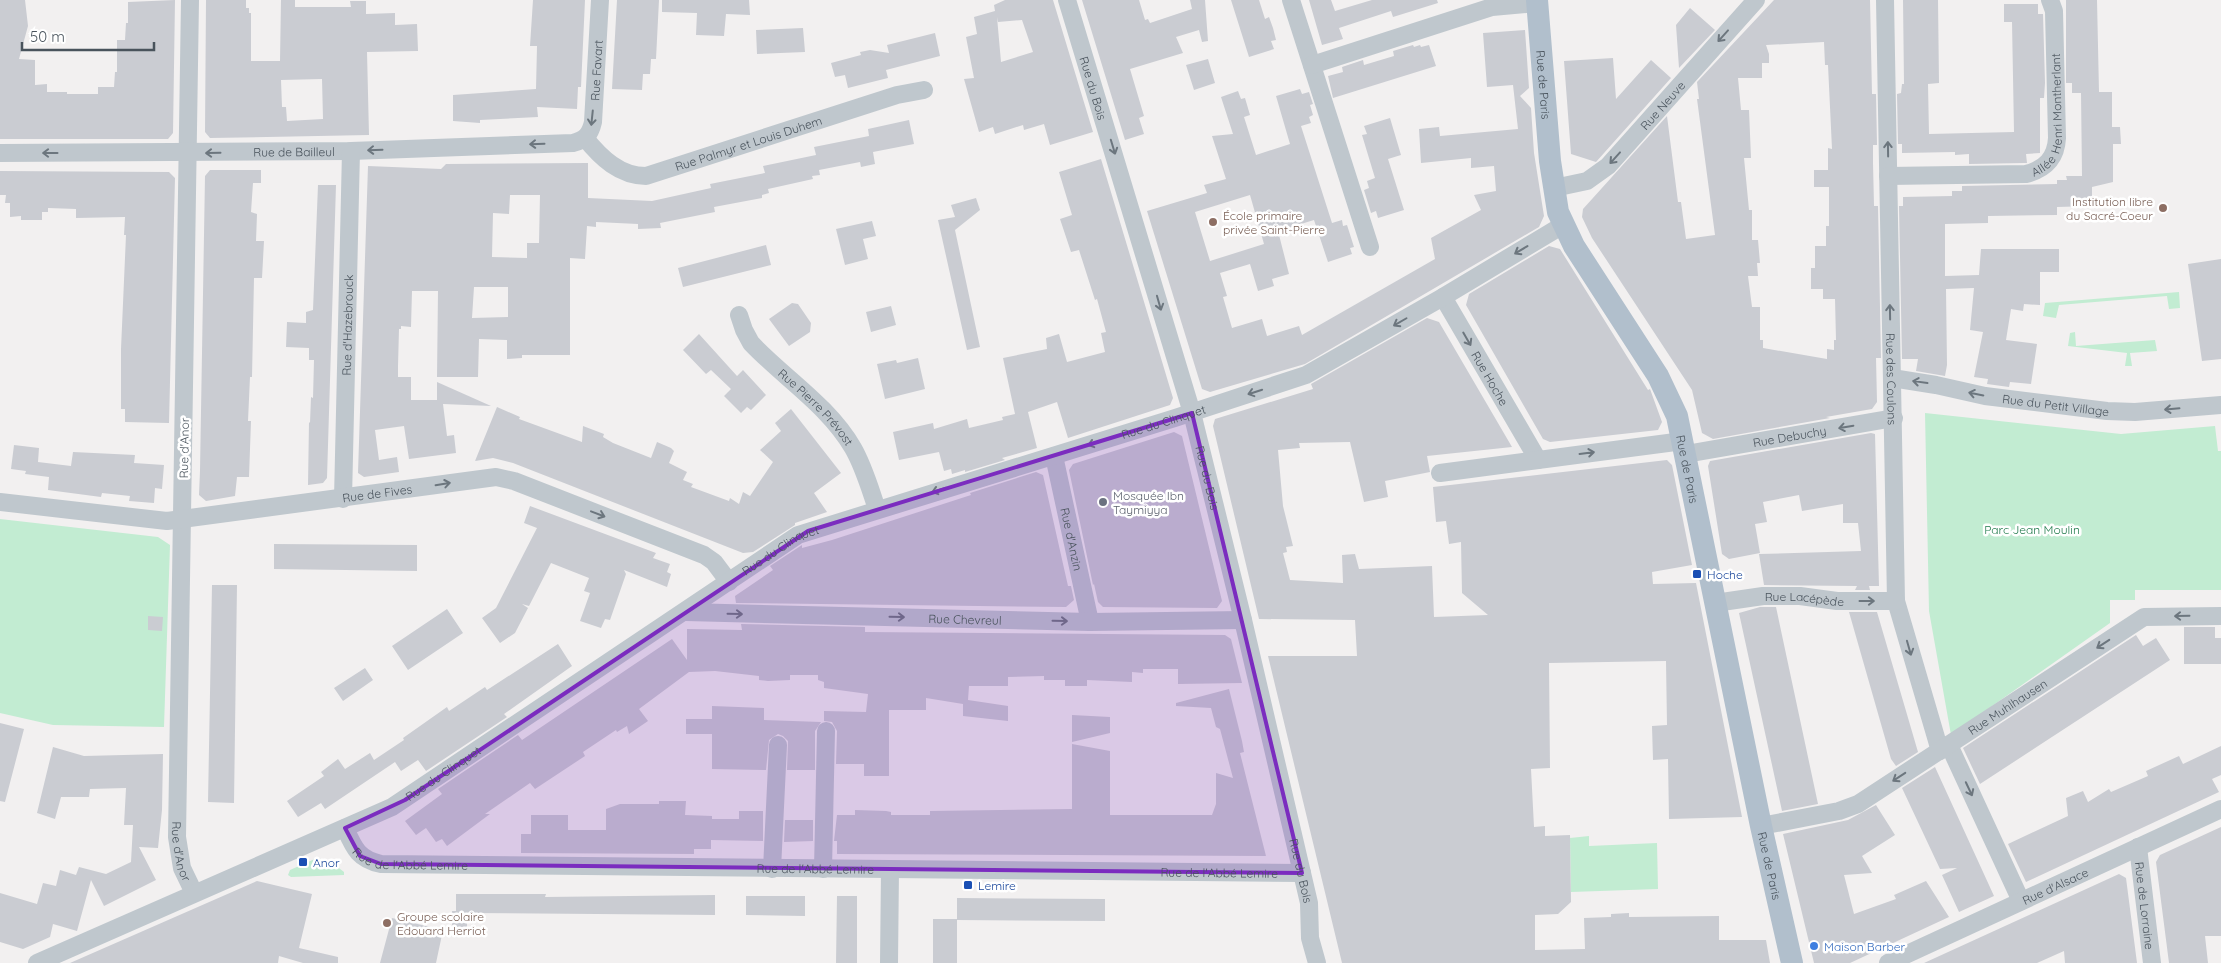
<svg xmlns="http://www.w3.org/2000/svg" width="2221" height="963" font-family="Quicksand,sans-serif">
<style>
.green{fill:#c2ecd2}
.building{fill:#caccd2;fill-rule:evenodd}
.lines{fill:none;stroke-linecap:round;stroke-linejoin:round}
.minor{stroke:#bfc7cd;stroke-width:18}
.major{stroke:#b1bfcc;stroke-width:22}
.oneway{stroke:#6c767e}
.marked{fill:#7b2cbf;fill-opacity:0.2;stroke:#7b2cbf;stroke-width:4;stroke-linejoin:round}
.education-dot{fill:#8d6e63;stroke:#fff;stroke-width:2}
.worship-dot{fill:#6b7280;stroke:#fff;stroke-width:2}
.transit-dot{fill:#1a4fb4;stroke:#fff;stroke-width:2}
.shop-dot{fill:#3f7fe0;stroke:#fff;stroke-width:2}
.labels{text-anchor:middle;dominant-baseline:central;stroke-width:5;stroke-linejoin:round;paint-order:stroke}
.street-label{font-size:12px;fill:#49535c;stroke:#fff}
.education-label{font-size:12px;fill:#785e54;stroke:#fff;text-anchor:start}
.worship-label{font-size:12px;fill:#5b616d;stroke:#fff;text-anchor:start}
.park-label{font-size:12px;fill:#1e794a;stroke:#fff}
.transit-label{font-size:12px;fill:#164399;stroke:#fff;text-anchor:start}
.shop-label{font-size:12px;fill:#366cbe;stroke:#fff;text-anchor:start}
</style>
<rect width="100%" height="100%" fill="#f2f0f0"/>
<path class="green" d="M2179,292L2180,308L2169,309L2167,296L2059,305L2056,318L2043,316L2045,303Z
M2075,332L2076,346L2155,340L2157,351L2130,353L2132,366H2125L2127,353L2068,346L2070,333Z
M1925,413L2121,434L2215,426L2218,451H2221V590H2135V600H2110V623L1951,735L1929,611Z
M0,519L158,537L170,545L164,727L53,725L0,713Z
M1589,836V846L1657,843L1658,889L1571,892L1570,838Z
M317,858L331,862L344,872V875L291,877L288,875L290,870Z"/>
<path class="building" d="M0,0H25L28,26L19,59L35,60V85L47,84V92H67V94H98V87H114L115,72H117V40H125L126,23H128V2L175,0L173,133L168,139H0Z
M206,0H246V8H249V13H251V61H280L281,0H295V7H351L350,1H366V14L395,13V25L417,24L418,51L367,52L369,135L210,138L205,132ZM322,79L323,119L287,121L286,107H282L281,80Z
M533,0H585L581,87H578L577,109L537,107L538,117L480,120V123L453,121V95L536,89L537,46H530Z
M617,0H659L656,59H651L650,74H643L642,90L612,89Z
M662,0H749L750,15L726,14L724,36L696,35L697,13L662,12Z
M1005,0H1053L1093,132L1050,145L1044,124L1024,130L1023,125L995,134L993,127L979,132L964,79L974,78L966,37L977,34L974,17L995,11L994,5ZM997,17L998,22L1022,20L1033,52L1001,62Z
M1082,0H1139L1145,20L1148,19L1150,23L1192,9L1190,0H1205L1208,41L1202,42L1199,30L1176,37L1183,53L1130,69L1144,116L1139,118L1144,134L1125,140Z
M1231,0H1259L1265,19L1269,17L1273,28L1276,40L1271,41L1274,49L1249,57Z
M1309,0H1331L1335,11L1372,0H1437L1438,3L1393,17L1391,11L1339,28L1343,39L1322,45Z
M1774,0H1870L1872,94H1876L1877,145H1873V163L1874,206H1878L1881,358H1876L1877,402L1872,409L1826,417L1830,418L1713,439L1702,433L1692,390L1592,238L1582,217L1583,209L1667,116L1678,202H1681L1686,239L1715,235L1697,99H1699L1697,82ZM1824,42L1825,65H1828L1832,149L1828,148V170H1814V187H1829V226H1826V246H1815V268H1811V289H1823V299H1835L1836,340H1834V350L1827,349V359L1763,348V340H1760V307H1752L1748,276H1758L1757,263H1760L1758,240H1752V210H1749L1744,158H1751L1749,110H1741L1738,78H1762V63H1769V54L1766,45Z
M1903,0H1938L1939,83L1928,84L1929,134L2014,132L2012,22H2004V4H2038V14H2043L2045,83L2044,98H2040V153L2026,154L2027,163H2024L1969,164V154L1955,155V152L1902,153V144H1898L1897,94L1901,93L1902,84H1904Z
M2066,0H2097L2099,92H2112V127H2120L2121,144H2113V182L2092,187V206L2057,207V215L1988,216V223L1945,224V276L1979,275L1981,249H2059V272H2040V305L2024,304L2023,311L2011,309L2006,340L2037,344L2031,384L2010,382L2009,387L1987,384L1988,379L1974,377L1983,332L1970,330L1974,288L1946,289L1947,365L1945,376L1916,371L1918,359H1902L1899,206H1903V197L1952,196V191H1962V186L2057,184V180H2067L2066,176H2082L2081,93H2072V83H2066Z
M1690,8L1715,30L1679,68L1676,25Z
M803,28L805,52L757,54L756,30Z
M1525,30L1529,88L1520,96L1531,108L1534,153L1544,216L1539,227L1305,364L1210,392L1202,389L1147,211L1207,193L1204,185L1226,179L1212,136L1233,134L1221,97L1238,91L1241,99L1245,98L1250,115L1244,117L1256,155L1290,144L1276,96L1300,89L1302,94L1309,92L1313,104L1310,105L1313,115L1309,117L1311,123L1301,126L1332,223L1342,220L1343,226L1347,225L1354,247L1350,248L1352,254L1328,262L1314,220L1278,231L1289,274L1272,279L1274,286L1258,291L1250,264L1220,273L1227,296L1223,297L1232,328L1262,319L1267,336L1299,326L1302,335L1435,259L1431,238L1481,210L1474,195L1496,191L1494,166L1471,168V158L1421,163L1419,129L1439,127L1440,136L1518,129L1513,85L1487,87L1483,33ZM1250,195L1264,244L1210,261L1195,212Z
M935,33L940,56L886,70L888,78L848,88L845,75L835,77L831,63L861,55L860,52L870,50L889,53L887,45Z
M1413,45L1414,47L1420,45L1421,47L1429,45L1436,66L1333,98L1328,76L1343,72L1342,67L1363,60L1364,65L1394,56L1393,51Z
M1613,58L1616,99L1651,60L1671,78L1596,162L1571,154L1564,61Z
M1208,59L1215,83L1194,90L1186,65Z
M1390,118L1401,155L1388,159L1404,210L1378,218L1376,211L1371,213L1364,190L1369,188L1367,181L1375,178L1362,135L1367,134L1364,126Z
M909,120L914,144L873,152L875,164L861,167L860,162L819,170L820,175L812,176L813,179L768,189L769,193L762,195V198L714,207L715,212L660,223L661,228L638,229V224L596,222V227L587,226L585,259L570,258V355H522V358L507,359V340L479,339L478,377H437L438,291H412L411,327L401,326V329H399L398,366V377H411V400H437V382L491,406L443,404L447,436L454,435L456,453L409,459L404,426L375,430L379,460L397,457L399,472L364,477L358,473L368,166L441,169L446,164L588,163V198L652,201L711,188L710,184L765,173L763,166L816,155L814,147L869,136L868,129ZM510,195H540L539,243H527V258L492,257L493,213L509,214ZM474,287H508V317L472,318Z
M1101,159L1173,398L1170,405L1068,438L1057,402L1028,412L1037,448L1002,458L1005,460L965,472V470L952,474L951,469L944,471L939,452L899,460L893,432L933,423L934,429L967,419L969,428L1003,420L1002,417L1015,414L1003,358L1047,349L1046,338L1059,334L1067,362L1105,352L1101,333L1106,332L1097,299L1095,300L1079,250L1071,252L1060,219L1072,215L1059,172Z
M210,170H261V183H253L251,212L257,214L256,241H264L262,278H254L252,377H250L248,421H251L249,477H237L235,496L206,501L199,495L200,471L205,176Z
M0,171L169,172L175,178L169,423L125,422V409H121V349L126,235H124L125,217L76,218V209L48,208V212H42V220H21V216L10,217V203H5L6,195H0Z
M318,185H336L327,478L323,483L308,485L309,422L310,423L311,397L313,398L314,360H309V348L286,347L287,322L306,323V312L313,310Z
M976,198L980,210L955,230L980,347L967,350L938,220L955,217L951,205Z
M872,221L876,236L863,239L868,259L845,265L836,229Z
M766,245L771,265L683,287L678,268Z
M1549,246L1560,249L1648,390L1650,389L1662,422L1658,430L1550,442L1543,439L1466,305L1469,294Z
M2221,259V359L2202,361L2188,264Z
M792,303L798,304L811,323L810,332L789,346L769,319Z
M891,306L896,325L871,332L866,312Z
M1427,318L1439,322L1512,447L1427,456L1430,472L1385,481L1388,497L1364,502L1350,442L1299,443L1300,448L1278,450L1283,506L1293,546L1286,547L1287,552L1283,553L1290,580L1343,583L1342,555L1355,554L1359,569L1432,566L1434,617L1488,615L1462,593L1461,542L1449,544L1446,521L1436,522L1433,487L1667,460L1672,465L1692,565L1652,572L1653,584L1696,583L1742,817L1669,819L1668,759L1653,760L1652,726L1667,725L1666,661L1549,663L1550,768L1531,769L1534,827L1545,826V836L1570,835L1571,902L1558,914L1535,915V950L1585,949L1584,918L1611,917V914L1629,913V917L1719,916V940H1766L1770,963H1342L1268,656H1357L1355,620L1259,619L1213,426L1215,419L1313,389L1311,384Z
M699,334L737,376L743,370L766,395L751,410L747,407L741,413L724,396L731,389L711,370L706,374L683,350Z
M918,358L925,389L885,399L877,364L896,360L897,363Z
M497,407L520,417L519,419L582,442L583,426L604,434L603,437L613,443L651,458L657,442L671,448L674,451L669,463L687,472L683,480L693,484L691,487L729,501L730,498L739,504L743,492L750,496L773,462L760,450L781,431L775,423L791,409L841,473L814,493L827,512L795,523V525L753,552L743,553L513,463L493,458L475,461Z
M1174,432L1182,436L1222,601L1217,608L1103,607L1098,602L1094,584L1093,585L1069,470L1073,464Z
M1871,433L1875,434L1879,586H1869L1870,590H1855L1857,586L1764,585L1759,554L1861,551L1858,523H1843V504L1802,511L1799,495L1763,502L1767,522L1755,524L1760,553L1729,559L1722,554L1708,466L1710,461Z
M14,445L39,448L38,462L71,466L73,452L135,455L134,463L164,465L162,489L155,488L154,503L129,501L130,496L102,493L101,497L48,490L49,477L25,474L26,471L11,469Z
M1036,472L1043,475L1068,586H1071L1074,600L1066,607L736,603L735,596L773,570L770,566L802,545V548L832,540L971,495L970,493Z
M530,506L656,553L653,558L670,564L667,572L671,574L667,587L624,570L626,574L610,620L605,619L601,628L580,621L590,593L584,591L589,578L551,563L529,606L522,604L528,608L515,633L500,643L482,618L496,608L537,528L524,523Z
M274,544L417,545V571L274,569Z
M212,585H237L234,803L208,802Z
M1760,607H1776L1818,804L1782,811L1739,613Z
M447,609L463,633L408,670L392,646Z
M1849,612H1877L1918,752L1896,766L1891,759Z
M148,616L163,617L162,631L148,630Z
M741,624L865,627V632L1225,635L1231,639L1242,683L1178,684V669H1143V673L1132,672V682L1087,680V686H1065V680H1044V676L1008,677V686H969L968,700L1008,706V721L963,716V704L926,698V710H889V776H864V764H836L837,731L832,722L824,721V711L866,712L868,694L824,688V682L818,680V675H790V680L768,681L759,680V676L715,671L689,672L639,709L648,721L629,734L627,726L617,732L616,730L583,752L585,756L535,789L530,783L485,814H490L447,846L442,839L436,842L426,828L416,835L405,821L442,794L438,789L518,735L522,740L672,639L687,660V629L742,630Z
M2184,627H2215V638H2221V664H2184Z
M2136,635L2143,646L2156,638L2170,660L1980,784L1963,748Z
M558,644L572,666L504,714L507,717L426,771L418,760L401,771L395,762L325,809L321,803L298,817L287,801L324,776L321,772L338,759L345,769L370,753L374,760L404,740L403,738L447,707L449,711L485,687L487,690Z
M365,668L373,680L343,701L334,688Z
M1229,689L1242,741L1244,752L1240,753L1266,856L837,854V841H834L837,815H855V810L886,811L891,812V815H930V811L1072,809V744L1110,751V815H1212L1216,804V773L1233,778L1220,729L1216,727L1211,708L1176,706V703Z
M712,706L764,708V720L821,722L815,731V770H787L788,741L783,736L778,734L769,740L766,770L712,769V734H686V719H712Z
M1072,715L1110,717V733L1072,742Z
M0,723L24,729L5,802L0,801Z
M2221,746V775L2212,779L2219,792L2026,882L2008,844L2068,816L2066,798L2083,791L2088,802L2109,789L2111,792L2148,776L2146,771L2179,756L2183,764Z
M53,747L84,756L163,754L162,810L158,848L139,847L156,880L104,906L91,880L77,931L53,924L50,937L23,949L0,942V893L37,904L43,883L56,886L60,870L76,875L79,867L106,874L131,862L133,825H124L126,788L90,789L89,797H61L55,819L37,813Z
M1935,767L1994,896L1959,912L1942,875L1957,868L1940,869L1902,788Z
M659,801H686L685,815L712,816V819H739V811H763V841L711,840V849H694V854L521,853V834H531V815H568V830H606V809L620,804H659Z
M1876,805L1895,835L1862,856L1872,873L1844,875L1854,914L1896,899L1894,895L1926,881L1949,917L1850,963H1814L1783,834L1848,820Z
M785,820H813V841L784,842Z
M2221,827V936H2205L2208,963H2169L2156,862L2160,855Z
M2119,874L2126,878L2137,963H2065L2064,951L2037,963H1924Z
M257,881L312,894L299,948L338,957V963H303L279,956L278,963H70Z
M456,894H546L545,897L715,895V915L467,913V933H452V911H456Z
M746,896H805V916L746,915Z
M837,896H857V963H836Z
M957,898L1105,899V921L957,920V963H933V919H957Z
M392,918L443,930L436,963H380Z"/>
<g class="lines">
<g class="minor">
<path id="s1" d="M190,0L177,837L182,868L194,893"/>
<path id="s2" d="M1067,0L1192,413L1243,620L1302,873L1309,903L1310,938L1317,963"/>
<path d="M1291,0L1370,247"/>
<path id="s3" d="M1885,0L1896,601L1940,751"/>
<path d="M1312,65L1492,7L1538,3"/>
<path id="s4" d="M585,138C601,158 620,176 646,176L897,95L924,90"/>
<path id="s5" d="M0,153L351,151L573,143C585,140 590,135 593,122L600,0"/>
<path id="s6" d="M1888,176L2026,174C2045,169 2056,158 2057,138L2054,11L2050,0"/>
<path id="s7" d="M1554,188L1587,181L1608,166L1756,0"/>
<path id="s8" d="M1443,297L1538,460"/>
<path id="s9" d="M739,315L744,330L751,343C784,378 828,405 853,448C864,467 870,489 877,509"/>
<path id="s10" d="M1892,378L1936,385L1985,396L2107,411L2135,412L2221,405"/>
<path id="s11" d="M1686,454L1894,418"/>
<path id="s12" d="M1054,456L1090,622"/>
<path d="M1440,473L1683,441"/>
<path id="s13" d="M343,499L351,151"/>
<path id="s14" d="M0,502L167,521L496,477L514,481L704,555L714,562L729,582"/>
<path id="s15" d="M1715,603L1763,596H1800L1837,601H1896"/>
<path id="s16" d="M686,612L1090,622L1243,620"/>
<path d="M1949,745L2021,901"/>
<path id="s17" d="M1761,826L1839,811L1858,804L2144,617L2221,616"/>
<path id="s18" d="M345,828C354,848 358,859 381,864L1302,873"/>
<path id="s19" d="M2138,847L2152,963"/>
<path d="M772,869L778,745"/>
<path d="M823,869L826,731"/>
<path id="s20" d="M37,963L392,807L798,535L1175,418L1306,375L1443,297L1563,225"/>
<path d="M889,963L890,870"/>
<path id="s21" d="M1888,963L2221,809"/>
</g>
<path class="major" id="s22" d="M1537,0L1550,161L1558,212L1574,246L1658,376L1677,416L1761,826L1792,963"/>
</g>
<defs><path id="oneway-shaft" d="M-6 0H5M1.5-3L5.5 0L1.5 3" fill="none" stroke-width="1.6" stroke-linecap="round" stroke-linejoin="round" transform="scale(1.25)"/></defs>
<g class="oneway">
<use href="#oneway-shaft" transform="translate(1723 36) rotate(132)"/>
<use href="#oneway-shaft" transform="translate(592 118) rotate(96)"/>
<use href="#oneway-shaft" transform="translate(537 144) rotate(178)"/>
<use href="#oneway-shaft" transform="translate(1113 147) rotate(73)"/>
<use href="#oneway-shaft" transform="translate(1888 149) rotate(-91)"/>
<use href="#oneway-shaft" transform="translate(375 150) rotate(178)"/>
<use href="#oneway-shaft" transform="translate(50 153) rotate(180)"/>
<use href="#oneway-shaft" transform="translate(213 153) rotate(179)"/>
<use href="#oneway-shaft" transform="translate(1615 158) rotate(132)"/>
<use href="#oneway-shaft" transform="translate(1521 250) rotate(149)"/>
<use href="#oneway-shaft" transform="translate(1159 303) rotate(74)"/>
<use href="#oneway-shaft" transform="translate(1890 312) rotate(-91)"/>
<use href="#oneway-shaft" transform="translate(1400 322) rotate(150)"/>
<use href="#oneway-shaft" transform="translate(1467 339) rotate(60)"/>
<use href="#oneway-shaft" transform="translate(1920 382) rotate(-172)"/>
<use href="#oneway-shaft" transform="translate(1255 392) rotate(162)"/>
<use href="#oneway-shaft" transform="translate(1976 394) rotate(-169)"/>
<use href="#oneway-shaft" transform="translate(2172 409) rotate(175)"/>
<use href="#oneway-shaft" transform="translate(1846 427) rotate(170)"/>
<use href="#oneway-shaft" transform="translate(1095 443) rotate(163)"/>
<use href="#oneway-shaft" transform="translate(1587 453) rotate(-7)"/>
<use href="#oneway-shaft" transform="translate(443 484) rotate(-9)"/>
<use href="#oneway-shaft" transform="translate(939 490) rotate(163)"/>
<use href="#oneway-shaft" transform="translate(598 514) rotate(21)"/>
<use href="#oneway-shaft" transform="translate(1867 601)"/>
<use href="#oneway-shaft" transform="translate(735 614) rotate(1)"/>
<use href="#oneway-shaft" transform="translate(2182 616) rotate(179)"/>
<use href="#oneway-shaft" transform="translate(897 617) rotate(1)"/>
<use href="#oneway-shaft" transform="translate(1060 621) rotate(1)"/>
<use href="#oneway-shaft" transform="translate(2103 644) rotate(147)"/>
<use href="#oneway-shaft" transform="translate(1909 648) rotate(74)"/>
<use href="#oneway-shaft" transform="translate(1899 777) rotate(147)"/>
<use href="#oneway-shaft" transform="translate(1969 789) rotate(65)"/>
</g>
<path class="marked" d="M1192,413L1302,873L381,864L360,856L345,828L405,800L808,531Z"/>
<g class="education-dot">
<circle cx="2163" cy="208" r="5"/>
<circle cx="1213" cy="222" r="5"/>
<circle cx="387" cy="923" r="5"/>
</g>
<circle class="worship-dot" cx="1103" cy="502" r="5"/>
<g class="transit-dot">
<rect x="1692" y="569" width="10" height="10" rx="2.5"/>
<rect x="298" y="857" width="10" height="10" rx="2.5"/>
<rect x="963" y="880" width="10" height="10" rx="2.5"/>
</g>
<circle class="shop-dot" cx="1814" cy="946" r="5"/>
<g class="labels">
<g class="street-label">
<text stroke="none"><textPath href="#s5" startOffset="656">Rue Favart</textPath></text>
<text stroke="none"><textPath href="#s22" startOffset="85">Rue de Paris</textPath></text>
<text stroke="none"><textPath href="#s2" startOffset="92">Rue du Bois</textPath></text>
<text stroke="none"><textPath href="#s7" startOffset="141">Rue Neuve</textPath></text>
<text stroke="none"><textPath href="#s6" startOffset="209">Allée Henri Montherlant</textPath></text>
<text stroke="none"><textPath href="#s4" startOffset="182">Rue Palmyr et Louis Duhem</textPath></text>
<text stroke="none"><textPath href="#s5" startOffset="294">Rue de Bailleul</textPath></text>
<text stroke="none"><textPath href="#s13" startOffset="174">Rue d'Hazebrouck</textPath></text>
<text stroke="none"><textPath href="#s8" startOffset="94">Rue Hoche</textPath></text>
<text stroke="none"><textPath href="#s3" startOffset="379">Rue des Coulons</textPath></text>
<text stroke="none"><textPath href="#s10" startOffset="166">Rue du Petit Village</textPath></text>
<text stroke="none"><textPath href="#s9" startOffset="122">Rue Pierre Prévost</textPath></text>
<text stroke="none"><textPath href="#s20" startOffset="1259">Rue du Clinquet</textPath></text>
<text stroke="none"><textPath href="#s11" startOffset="105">Rue Debuchy</textPath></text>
<text transform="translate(184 448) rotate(-89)">Rue d'Anor</text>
<text stroke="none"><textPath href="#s22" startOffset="504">Rue de Paris</textPath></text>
<text stroke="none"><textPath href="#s2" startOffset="498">Rue du Bois</textPath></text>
<text stroke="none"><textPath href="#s14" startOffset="380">Rue de Fives</textPath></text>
<text stroke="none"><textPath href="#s12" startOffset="85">Rue d'Anzin</textPath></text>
<text stroke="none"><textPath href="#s20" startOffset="854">Rue du Clinquet</textPath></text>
<text stroke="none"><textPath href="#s15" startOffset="90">Rue Lacépède</textPath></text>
<text stroke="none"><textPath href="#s16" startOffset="279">Rue Chevreul</textPath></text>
<text stroke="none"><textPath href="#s17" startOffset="278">Rue Muhlhausen</textPath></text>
<text stroke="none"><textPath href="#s20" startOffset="449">Rue du Clinquet</textPath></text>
<text stroke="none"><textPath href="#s1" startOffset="852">Rue d'Anor</textPath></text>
<text stroke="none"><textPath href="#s18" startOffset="82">Rue de l'Abbé Lemire</textPath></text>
<text stroke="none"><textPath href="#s22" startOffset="909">Rue de Paris</textPath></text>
<text stroke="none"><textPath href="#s18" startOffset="488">Rue de l'Abbé Lemire</textPath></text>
<text stroke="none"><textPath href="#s18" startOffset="892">Rue de l'Abbé Lemire</textPath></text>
<text stroke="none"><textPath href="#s2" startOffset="902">Rue du Bois</textPath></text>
<text stroke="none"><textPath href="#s21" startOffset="184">Rue d'Alsace</textPath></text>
<text stroke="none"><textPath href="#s19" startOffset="59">Rue de Lorraine</textPath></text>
</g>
<g class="education-label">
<text x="2153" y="201" text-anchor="end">Institution libre<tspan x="2153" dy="14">du Sacré-Coeur</tspan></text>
<text x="1223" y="215">École primaire<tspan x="1223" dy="14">privée Saint-Pierre</tspan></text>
<text x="397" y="916">Groupe scolaire<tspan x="397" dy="14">Edouard Herriot</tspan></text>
</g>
<g class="worship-label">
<text x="1113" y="495">Mosquée Ibn<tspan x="1113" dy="14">Taymiyya</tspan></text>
</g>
<g class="park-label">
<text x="2032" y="529">Parc Jean Moulin</text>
</g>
<g class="transit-label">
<text x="1707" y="574">Hoche</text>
<text x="313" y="862">Anor</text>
<text x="978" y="885">Lemire</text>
</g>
<g class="shop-label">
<text x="1824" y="946">Maison Barber</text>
</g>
</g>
<path d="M22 42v8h132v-8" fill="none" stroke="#49535c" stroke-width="2.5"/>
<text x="30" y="42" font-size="15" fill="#49535c" stroke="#ffffff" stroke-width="4" paint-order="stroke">50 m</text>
</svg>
